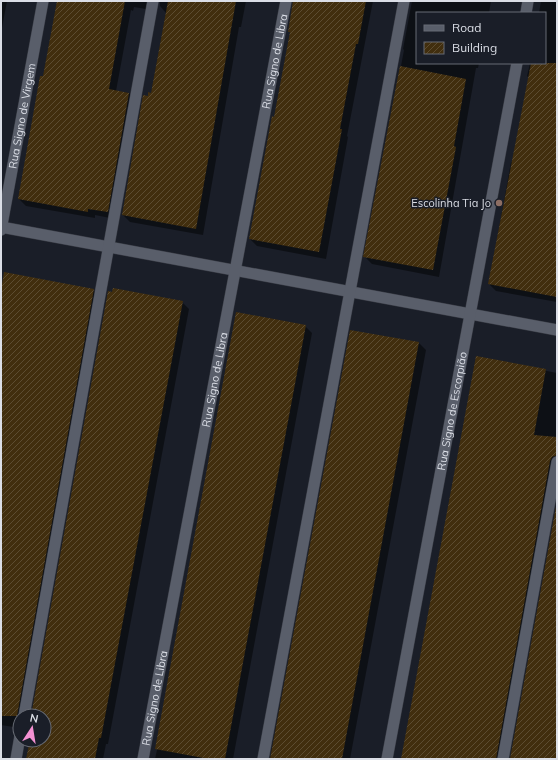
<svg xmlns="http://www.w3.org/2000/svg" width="558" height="760" font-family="Mulish,sans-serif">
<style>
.shadow{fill:#0007}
.building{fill:url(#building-hatch)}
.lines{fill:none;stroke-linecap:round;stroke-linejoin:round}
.minor-casing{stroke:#383b44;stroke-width:12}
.minor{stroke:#595e6a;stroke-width:11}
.education-dot{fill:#8d6e63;stroke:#1a1e28;stroke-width:1.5}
.labels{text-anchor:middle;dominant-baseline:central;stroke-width:3;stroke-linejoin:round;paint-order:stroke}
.street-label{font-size:11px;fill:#dbdee6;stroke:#1a1e28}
.poi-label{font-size:11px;fill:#dbdee6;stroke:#1a1e28;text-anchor:end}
</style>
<defs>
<pattern id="building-hatch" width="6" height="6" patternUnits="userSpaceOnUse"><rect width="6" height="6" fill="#412e0e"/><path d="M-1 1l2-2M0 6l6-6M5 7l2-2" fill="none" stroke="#5c4c31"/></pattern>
</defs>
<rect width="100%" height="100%" fill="#1a1e28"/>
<path class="shadow" d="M1,1H7L1,33Z
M58,1H246L241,27H239L203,235L130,222L123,215L149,97L151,94L166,13L160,6V1L154,4L152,10L134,7L133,11L131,10L116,91L129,93L136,100L115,219L95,215V218L26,206L19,199Z
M294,1H373L347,136L348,137L326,259L257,246L250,239L275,118L291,33L289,31Z
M412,1H491L489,13H417V63H479L478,68H476L439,277L372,264L365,257L404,50L403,49Z
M541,1H557V302L496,291L489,284L511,162L513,163L529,78L527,76L530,63H545V13H539Z
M93,290L100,297L20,716V728L1,725V294Z
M182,302L189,309L108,744H106L103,759H27L31,740H44V716H32Z
M305,326L312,333L233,759H155L157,750L156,749Z
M351,331L419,343L426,350L350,759H270Z
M477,357L557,373V467L504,759H402Z"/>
<path class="building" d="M57,1H125L109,89L129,93L108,212L88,209V212L18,199L40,76H43Z
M168,1H236L196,229L122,215L143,95L148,96V92L151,93Z
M293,1H366L358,44H356L340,129H342L319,252L249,239L272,116L274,117L290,32H288Z
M531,63H557V297L488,284Z
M400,66L466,79L454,146L456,147L433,270L363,257Z
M4,272L94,289L17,716H1V290Z
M113,288L183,301L101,738H99L95,759H26L30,740H44V716H31L108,291L112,292Z
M236,312L306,325L225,759H209L155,749Z
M350,330L419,342L342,759H270Z
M476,356L546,369L534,435L557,437V455L552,457L550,461L496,759H401Z
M557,501V759H510Z"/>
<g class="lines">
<g class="minor-casing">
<g id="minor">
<path d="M526,13L528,1"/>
<path d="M1,227L557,330"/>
<path id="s1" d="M1,230L43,1"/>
<path d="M24,716L153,1"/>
<path d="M16,759L20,736"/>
<path id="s2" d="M143,759L286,1"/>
<path d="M263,759L404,1"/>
<path id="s3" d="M387,759L517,63"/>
<path d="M503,759L557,462"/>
</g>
</g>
<use href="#minor" class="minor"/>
</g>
<circle class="education-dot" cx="499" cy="203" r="4"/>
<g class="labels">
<g class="street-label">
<text stroke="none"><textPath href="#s2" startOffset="710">Rua Signo de Libra</textPath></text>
<text stroke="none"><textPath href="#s1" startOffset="116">Rua Signo de Virgem</textPath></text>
<text stroke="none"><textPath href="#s2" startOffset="386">Rua Signo de Libra</textPath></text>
<text stroke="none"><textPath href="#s3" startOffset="354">Rua Signo de Escorpião</textPath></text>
<text stroke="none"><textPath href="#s2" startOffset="62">Rua Signo de Libra</textPath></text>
</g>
<g class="poi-label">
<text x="491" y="203">Escolinha Tia Jo</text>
</g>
</g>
<rect width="558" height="760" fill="none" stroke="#dbdee6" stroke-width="4"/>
<rect x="416" y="12" width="130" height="52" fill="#1a1e28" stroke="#676b74"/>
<rect x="424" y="25" width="20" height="6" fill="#595e6a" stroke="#676b74"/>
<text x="452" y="32" font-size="12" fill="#dbdee6">Road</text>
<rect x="424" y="42" width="20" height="12" fill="url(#building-hatch)" stroke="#676b74"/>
<text x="452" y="52" font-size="12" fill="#dbdee6">Building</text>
<g transform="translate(32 728) rotate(12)"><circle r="19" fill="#1a1e28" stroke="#676b74"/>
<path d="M0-3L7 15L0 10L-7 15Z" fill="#f491d3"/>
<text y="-6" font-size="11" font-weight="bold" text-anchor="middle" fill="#dbdee6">N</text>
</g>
</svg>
